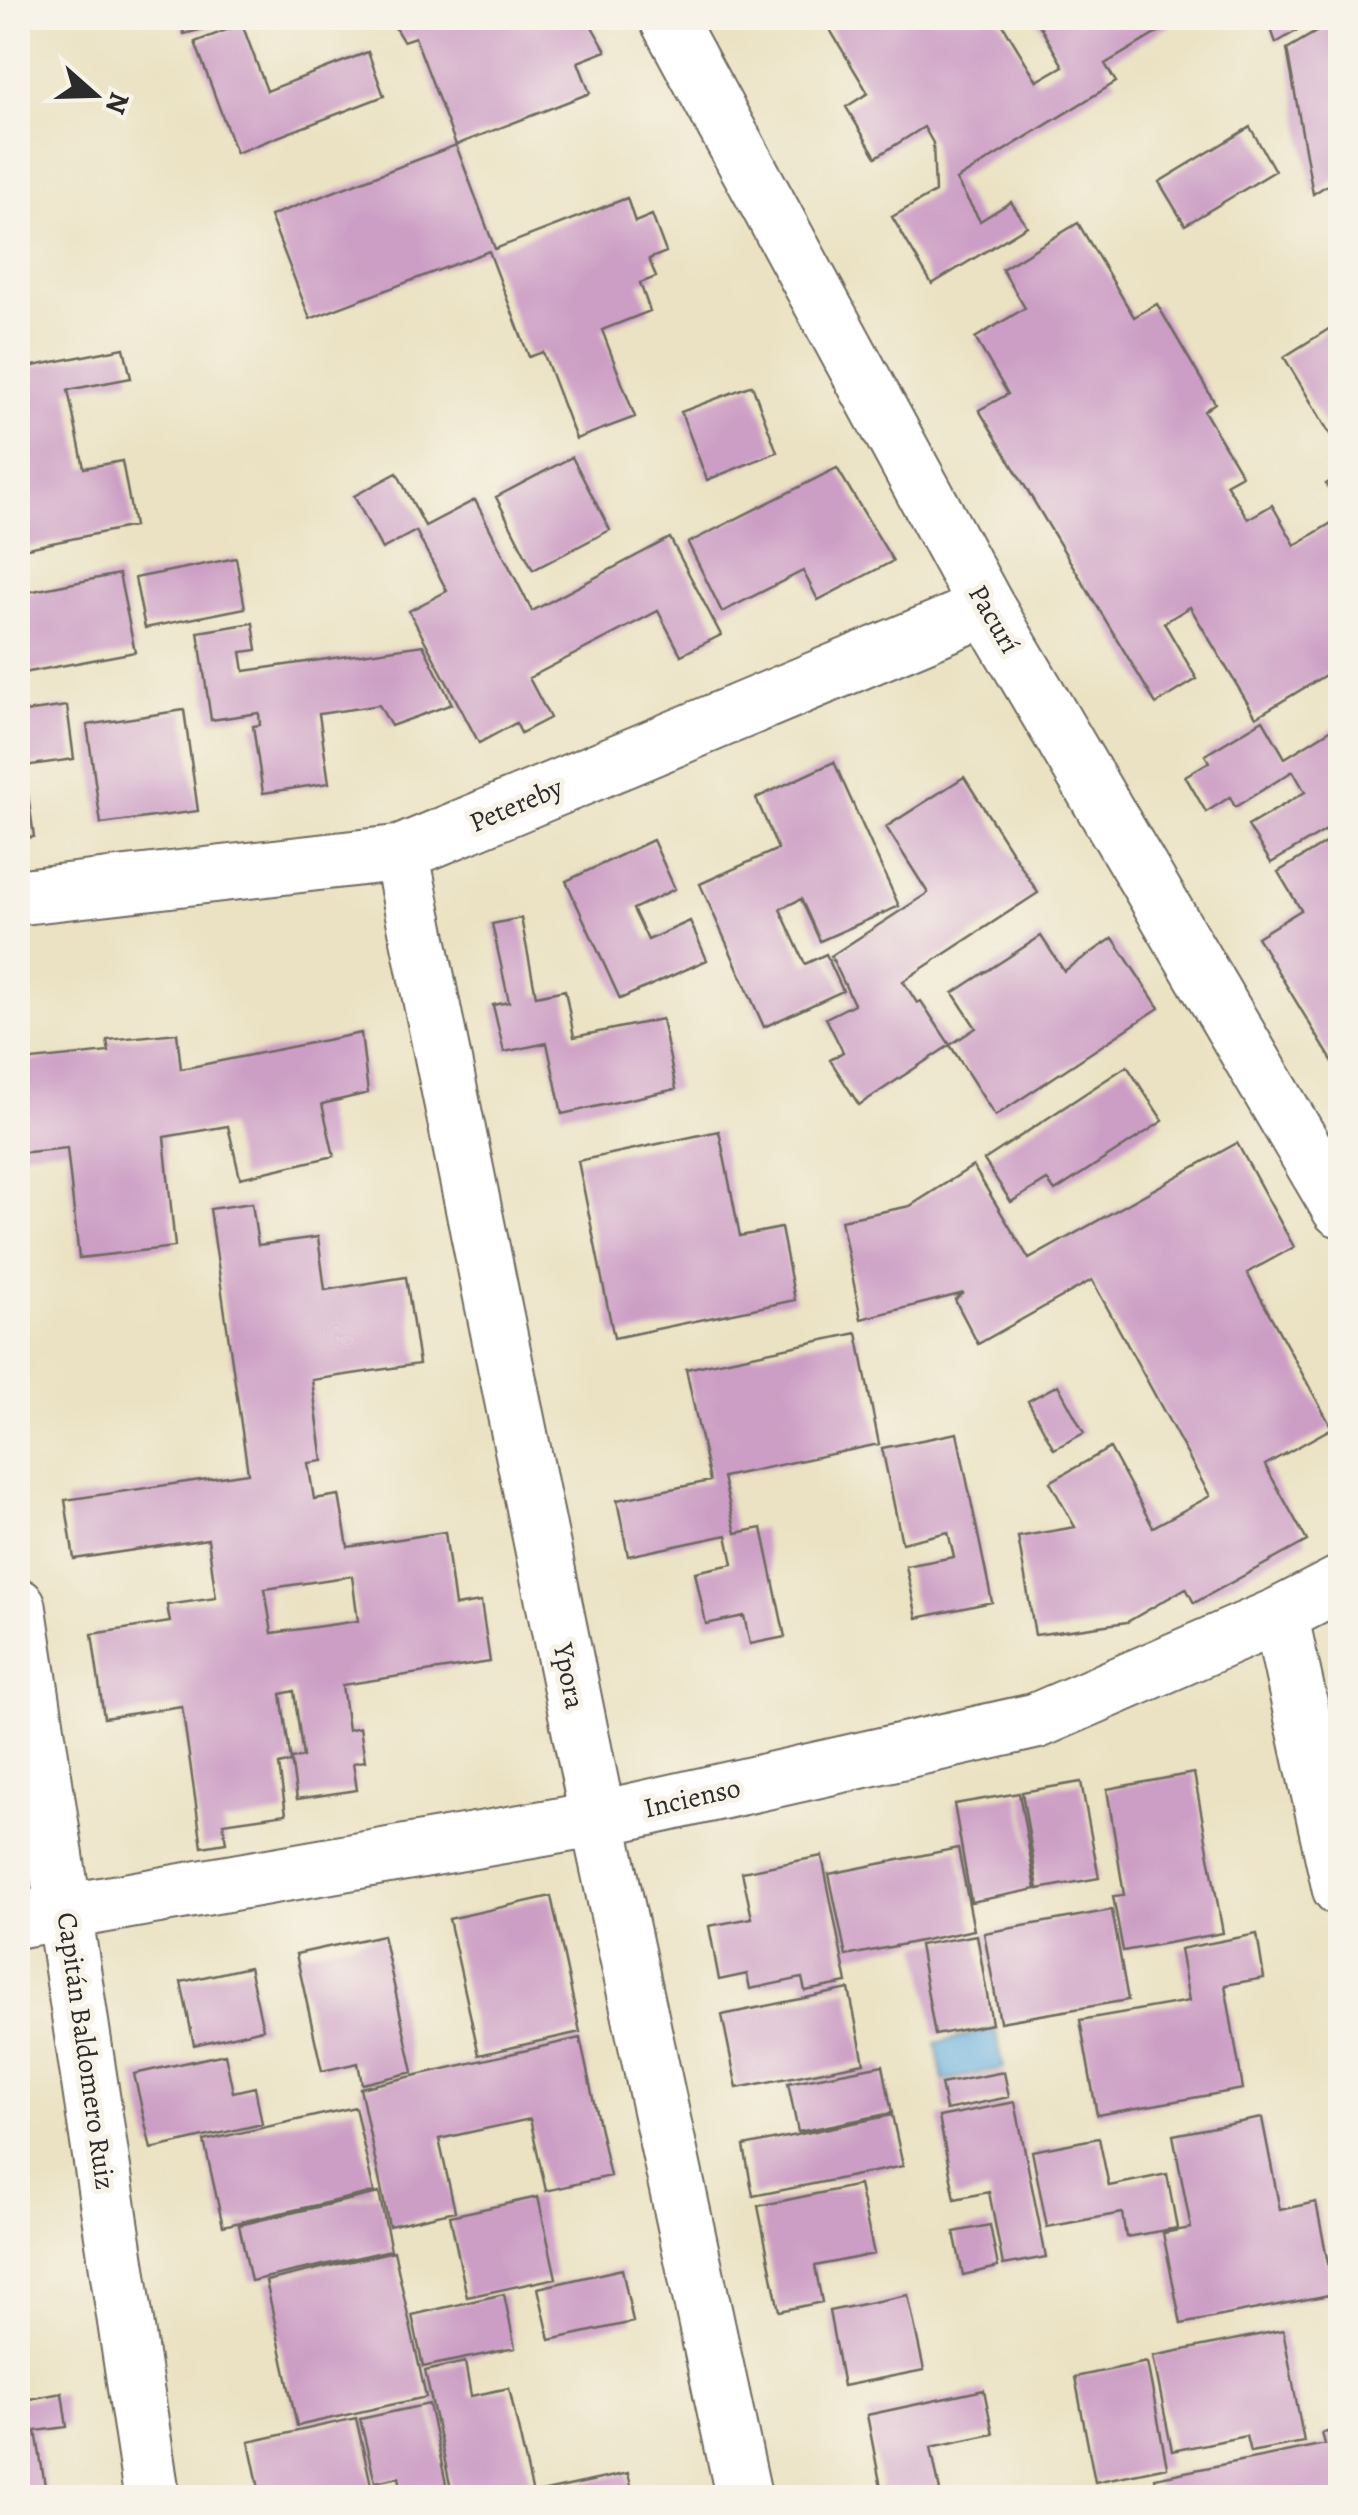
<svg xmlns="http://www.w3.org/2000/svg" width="1358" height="2515" font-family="Alegreya,serif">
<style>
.water{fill:#67b0df;stroke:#496e85;stroke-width:2.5}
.building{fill:#cc9ec5;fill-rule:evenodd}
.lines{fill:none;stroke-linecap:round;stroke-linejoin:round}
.street-casing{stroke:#6e6b60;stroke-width:59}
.street{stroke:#fff;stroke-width:55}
.labels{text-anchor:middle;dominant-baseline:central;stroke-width:10;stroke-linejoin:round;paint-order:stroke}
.street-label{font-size:28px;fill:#2b2b2b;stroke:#f7f3e8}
</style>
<rect width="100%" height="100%" fill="#f7f3e8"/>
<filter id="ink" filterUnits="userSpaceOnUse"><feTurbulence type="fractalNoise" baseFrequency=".01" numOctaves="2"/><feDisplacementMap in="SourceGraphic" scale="20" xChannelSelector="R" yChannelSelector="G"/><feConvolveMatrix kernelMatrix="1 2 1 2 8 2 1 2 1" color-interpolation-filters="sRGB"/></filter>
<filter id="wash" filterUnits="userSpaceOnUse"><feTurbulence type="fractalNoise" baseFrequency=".0048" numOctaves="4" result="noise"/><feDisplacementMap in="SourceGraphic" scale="40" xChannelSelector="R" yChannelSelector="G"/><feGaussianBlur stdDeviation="2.25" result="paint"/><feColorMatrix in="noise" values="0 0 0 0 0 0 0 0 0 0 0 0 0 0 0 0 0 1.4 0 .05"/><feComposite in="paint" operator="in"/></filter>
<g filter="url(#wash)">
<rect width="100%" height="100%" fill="#ebe2c3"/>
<path class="water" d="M995,2029L1004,2068L943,2081L936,2043Z"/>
<g id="blocks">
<path class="building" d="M180,18H225L226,23L184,34Z
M389,18H587L606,51L578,62L590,93L456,145L415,37L403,41Z
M823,18H999L1037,81L1063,66L1035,18H1182L1105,64L1116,82L956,180L980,221L1011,202L1027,226L932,284L892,217L935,192L933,143L924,127L876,157L846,107L868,93Z
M1267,18H1318L1276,43Z
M1340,18V177L1313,194L1287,49Z
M242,24L267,91L368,52L384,96L236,153L195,42Z
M1250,127L1275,171L1185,225L1159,182Z
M456,145L495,249L627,198L635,222L652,215L666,252L649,259L656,277L640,283L650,311L602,330L635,417L576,439L543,352L529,357L489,251L310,319L270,216Z
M1078,223L1134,317L1157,304L1215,403L1204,411L1242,475L1226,484L1248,519L1272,505L1295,545L1333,522L1340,535V666L1256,717L1190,607L1164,623L1197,679L1156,704L979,410L1008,394L975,338L1025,308L1002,269Z
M1340,322V451L1284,357Z
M124,348L131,378L68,390L84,468L122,461L134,526L18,550V481L28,479L18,423V369Z
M752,385L777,452L707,480L681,412Z
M572,457L610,530L533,570L496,497Z
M837,468L893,561L818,600L803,571L722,612L688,543Z
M397,473L425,526L475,500L532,611L670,538L721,635L681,655L658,611L529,678L550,718L521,733L516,723L479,743L409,611L447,591L416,531L382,549L354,496Z
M1340,476V508L1326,484Z
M236,558L245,608L145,628L135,578Z
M119,574L135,652L18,674V594Z
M253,623L257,650L241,652L244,671L423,645L452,704L391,726L379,705L319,714L329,783L263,793L253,726L260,725L259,713L211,720L198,632Z
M67,706L74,759L24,766L34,837L18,839V713Z
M184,710L198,811L101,824L87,725Z
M1263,720L1285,758L1340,724V1074L1257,937L1301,910L1278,872L1333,838L1328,829L1271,863L1248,826L1305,792L1293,771L1235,807L1230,797L1206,812L1185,776L1209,762L1205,755Z
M834,762L899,906L820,941L801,899L780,909L805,964L826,954L843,991L764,1027L700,884L778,849L756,798Z
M964,777L1038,893L903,981L917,1003L921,1001L950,1045L976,1028L953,993L1041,936L1064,971L1113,938L1159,1008L995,1116L950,1045L859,1105L830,1060L843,1052L826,1018L854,1004L831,956L928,893L886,827Z
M653,840L675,889L633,909L648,940L690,921L707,960L620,999L566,881Z
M521,918L536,996L565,990L574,1037L662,1019L676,1089L562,1114L547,1043L504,1052L493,1005L509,1002L492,924Z
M177,1033L181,1069L361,1033L368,1093L322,1104L334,1156L240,1178L228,1126L164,1137L175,1247L79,1258L67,1148L18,1153V1082L24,1081L22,1061L109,1052L107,1040Z
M1127,1066L1163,1121L1055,1191L1047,1180L1011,1202L984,1160Z
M719,1131L740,1236L781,1228L795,1300L614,1338L578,1161Z
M1237,1143L1294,1247L1247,1273L1332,1428L1265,1465L1307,1541L1194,1603L1186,1588L1127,1622L1035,1635L1018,1537L1075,1527L1050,1482L1110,1448L1153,1527L1210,1496L1092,1280L978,1344L955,1300L964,1293L861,1319L841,1220L910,1206L973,1166L1029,1259Z
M252,1203L258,1245L318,1237L325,1290L406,1277L419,1364L312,1380L323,1461L308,1463L314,1499L339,1495L348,1547L445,1532L455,1606L481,1602L490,1662L342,1685L348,1730L360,1727L365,1761L353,1763L357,1790L297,1799L291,1759L303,1757L294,1691L281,1694L291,1762L279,1765L286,1814L223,1823L226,1843L202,1847L182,1706L104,1718L92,1634L170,1622L167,1605L216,1598L208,1539L74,1559L65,1500L248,1473L210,1209ZM352,1576L358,1621L272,1633L265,1589Z
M857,1333L879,1444L723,1477L736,1533L762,1528L785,1637L750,1644L744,1616L706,1624L695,1572L733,1564L727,1535L628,1556L617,1500L710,1481L686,1369Z
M1058,1385L1084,1433L1054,1449L1028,1401Z
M957,1433L992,1602L917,1618L906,1566L954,1557L948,1532L902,1543L882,1448Z
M1194,1773L1223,1933L1123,1951L1113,1896L1124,1895L1107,1789Z
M1081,1782L1099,1878L1038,1889L1022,1792Z
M1019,1793L1036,1889L971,1902L954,1804Z
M958,1848L974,1930L846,1956L829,1874Z
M822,1856L847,1983L805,1991L802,1978L750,1989L747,1974L719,1980L709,1926L752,1918L742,1872Z
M551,1896L580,2032L479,2055L449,1919Z
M1112,1910L1128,2000L1000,2022L984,1933Z
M1257,1934L1264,1978L1225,1985L1243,2089L1097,2115L1080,2020L1189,2001L1180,1949Z
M383,1935L413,2072L362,2084L358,2063L322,2071L296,1954Z
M977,1935L992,2024L935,2035L919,1945Z
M249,1967L263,2029L194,2045L181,1982Z
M849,1989L864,2063L737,2088L722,2015Z
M580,2038L610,2176L546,2191L530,2119L439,2139L455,2211L389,2226L360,2088Z
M225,2054L233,2092L255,2087L262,2124L151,2149L134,2074Z
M883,2065L892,2113L798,2132L788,2083Z
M1004,2072L1009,2097L946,2110L941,2084Z
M1015,2102L1046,2257L1003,2265L989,2192L955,2199L939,2117Z
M355,2107L374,2192L223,2226L204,2141Z
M892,2115L903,2166L753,2196L744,2146Z
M1262,2118L1280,2210L1316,2202L1334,2294L1181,2324L1163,2233L1191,2228L1173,2135Z
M1099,2138L1109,2186L1167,2174L1177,2228L1126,2237L1122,2213L1047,2227L1032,2151Z
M859,2185L874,2254L815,2266L822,2302L779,2311L758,2206Z
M379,2193L391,2250L251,2281L239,2225Z
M538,2197L556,2278L467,2297L450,2216Z
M990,2225L998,2267L963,2275L954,2232Z
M394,2251L426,2397L297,2426L266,2281Z
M622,2269L633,2322L550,2340L538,2288Z
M504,2294L515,2348L423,2367L412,2315Z
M908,2295L924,2370L843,2386L829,2311Z
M1283,2330L1304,2442L1250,2452L1246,2436L1172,2451L1153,2356Z
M465,2362L471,2396L509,2388L532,2490L496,2498H453L425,2371Z
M1147,2362L1167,2467L1095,2482L1075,2377Z
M984,2390L993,2434L931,2447L941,2496L883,2498L867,2415Z
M62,2393L67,2427L36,2431L47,2498H18V2401Z
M429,2404L449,2498H403L399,2477L375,2482L360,2419Z
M356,2418L374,2498H261L249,2442Z
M1340,2430V2498H1159L1155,2478L1325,2444L1322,2433Z
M628,2473L634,2498H524L523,2496Z"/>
</g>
</g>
<g filter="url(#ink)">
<use href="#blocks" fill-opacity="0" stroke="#6e6b60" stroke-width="2.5"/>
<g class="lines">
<g class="street-casing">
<path id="street" d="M667,18L987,608L1340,1209
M401,853L598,1819L744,2498
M18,897L401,853L987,608
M18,1606L152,2498
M1280,1615L1340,1888
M18,1920L598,1819L1036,1721L1280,1615L1340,1584"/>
</g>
<use href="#street" class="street"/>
</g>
</g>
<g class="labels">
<g class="street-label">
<text transform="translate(994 619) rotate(60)">Pacurí</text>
<text transform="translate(516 805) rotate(-23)">Petereby</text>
<text transform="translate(569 1676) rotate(79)">Ypora</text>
<text transform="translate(692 1798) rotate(-13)">Incienso</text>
<text transform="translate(86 2051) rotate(82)">Capitán Baldomero Ruiz</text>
</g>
</g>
<rect width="1358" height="2515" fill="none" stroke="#f7f3e8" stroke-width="60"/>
<g transform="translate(95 95) rotate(110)" stroke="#f7f3e8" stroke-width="8" paint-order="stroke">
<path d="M0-8L18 38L0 25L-18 38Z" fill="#2b2b2b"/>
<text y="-15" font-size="28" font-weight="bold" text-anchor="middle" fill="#2b2b2b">N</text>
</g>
</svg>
